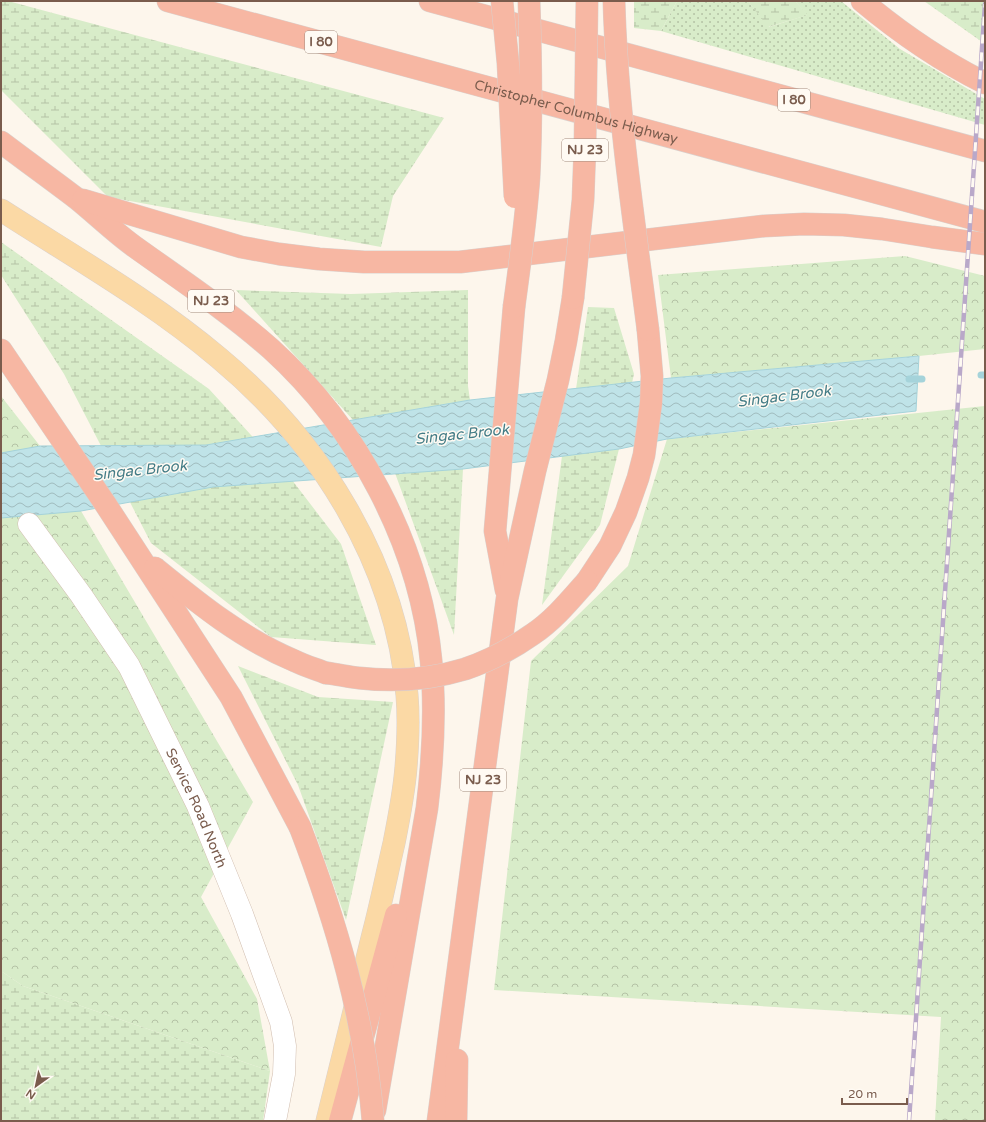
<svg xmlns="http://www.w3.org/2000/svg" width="986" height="1122" font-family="'Varela Round',sans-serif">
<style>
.grass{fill:url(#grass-dots)}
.forest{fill:url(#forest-crowns)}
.wetland{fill:url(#wetland-marsh)}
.water{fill:url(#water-waves);stroke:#a5d3da}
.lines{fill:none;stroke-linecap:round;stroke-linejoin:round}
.stream{stroke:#a5d3da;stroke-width:7}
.minor-casing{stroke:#d1beb0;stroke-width:23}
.major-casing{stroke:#dad1cd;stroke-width:23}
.highway-casing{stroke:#dad1cd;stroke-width:23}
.minor{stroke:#fff;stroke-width:22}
.major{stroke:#fbd9a5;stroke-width:22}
.highway{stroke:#f7b7a3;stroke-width:22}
.rail-casing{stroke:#b9a8c9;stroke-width:4.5}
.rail{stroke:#fffaf3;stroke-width:3;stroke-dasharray:9;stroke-linecap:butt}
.highway-bridge-casing{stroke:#dad1cd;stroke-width:23;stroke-linecap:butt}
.highway-bridge{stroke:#f7b7a3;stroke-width:22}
.labels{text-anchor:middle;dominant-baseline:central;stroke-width:3;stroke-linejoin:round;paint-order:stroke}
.shield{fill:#fffaf3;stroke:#a28b7f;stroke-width:1}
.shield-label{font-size:13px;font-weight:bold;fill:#7a5c4d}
.street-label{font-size:14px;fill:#7a5c4d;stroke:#fffaf3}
.water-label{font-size:15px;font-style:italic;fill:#437c86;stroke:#fffaf3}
</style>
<defs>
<pattern id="grass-dots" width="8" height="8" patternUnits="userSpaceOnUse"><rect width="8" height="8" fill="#d8ecc9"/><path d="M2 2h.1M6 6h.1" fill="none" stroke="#b4c2a5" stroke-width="1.8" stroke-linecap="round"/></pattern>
<pattern id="forest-crowns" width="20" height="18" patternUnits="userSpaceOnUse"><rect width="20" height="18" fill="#d8ecc9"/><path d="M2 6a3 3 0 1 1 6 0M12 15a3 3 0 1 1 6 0" fill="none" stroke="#b4c2a5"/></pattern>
<pattern id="wetland-marsh" width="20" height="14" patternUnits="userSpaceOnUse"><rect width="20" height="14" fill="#d8ecc9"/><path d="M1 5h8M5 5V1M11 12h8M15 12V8" fill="none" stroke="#b4c2a5"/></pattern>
<pattern id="water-waves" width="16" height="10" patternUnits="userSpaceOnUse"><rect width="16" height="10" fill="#bfe3e8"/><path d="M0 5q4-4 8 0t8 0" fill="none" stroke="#a0bbbe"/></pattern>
</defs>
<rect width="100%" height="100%" fill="#fdf6ec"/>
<path class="grass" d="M677,1H748L769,27L807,15L795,1H841L900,49L985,99V125L661,31Z"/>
<path class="forest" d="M905,256L985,276V349L919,356L671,378L658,275Z
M1,396L40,446L81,511L253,802L201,897L257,999L270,1071L23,986L1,971Z
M985,406V1121H935L941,1017L494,990L531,661L628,566L667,439Z"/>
<path class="wetland" d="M1,1H8L444,118L393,196L381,247L108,197L1,90Z
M634,1H677L661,31L634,28Z
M748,1H795L808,15L768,27Z
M924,1H985V44Z
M1,242L209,389L292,480L341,544L376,645L271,637L151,543L64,374L1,275Z
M236,290L351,294L468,290V386L470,400L353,420Z
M588,307L614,308L634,374L632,383L576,389Z
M619,449L600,525L542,605L562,456Z
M463,469L454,635L395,473Z
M238,666L318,697L393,702L346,920L298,785Z
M1,971L23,986L270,1071L263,1121H1Z"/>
<path class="water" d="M919,356L916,411L667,439L619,449L463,469L213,487L81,511L1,518V453L40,446L206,445L470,400L671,378Z"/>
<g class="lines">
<path class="stream" d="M981,375H985
M909,379H922"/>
<g class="minor-casing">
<g id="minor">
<path id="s1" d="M29,524L81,595L129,666L198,806L242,914L281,1022L285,1046L284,1074L275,1121"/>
</g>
</g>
<g class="major-casing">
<path id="major" d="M1,210C74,257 153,302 219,358C320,442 396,563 407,695C409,719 408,743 406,767C404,793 399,818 394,843C387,873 381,904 373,934C358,996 342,1059 327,1121"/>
</g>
<g class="highway-casing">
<g id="highway">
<path id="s2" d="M168,1L985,222"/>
<path d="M430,1L985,151"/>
<path d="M862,1C899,32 941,61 985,83"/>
<path d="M1,142C26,161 51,179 76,198C96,214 114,232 135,247C181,280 228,311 271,349C357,427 420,544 431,660C436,710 433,759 427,808L375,1110"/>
<path d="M83,200L241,247L279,254L319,259L364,262H460L764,226L804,224L844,225L882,229L932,237L985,244"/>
<path d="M1,350L106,505L231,697L300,827"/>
<path d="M155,568C198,603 242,639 295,661C305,666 316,669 326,673"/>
<path d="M587,581L610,546L626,512L638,478L644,455L651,403L652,376L648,330"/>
<path d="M506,590L495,531L514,307"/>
<path d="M340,1121L396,915"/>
<path d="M438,1121L507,599L535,471L558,380L566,341L573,298"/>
<path d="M456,1121L457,1060"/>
</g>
</g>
<use href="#minor" class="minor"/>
<use href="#major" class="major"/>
<use href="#highway" class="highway"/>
<g class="rail-casing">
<path id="rail" d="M909,1121L985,4"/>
</g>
<use href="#rail" class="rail"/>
<g class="highway-bridge-casing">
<path id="highway-bridge" d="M502,1L508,63L515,197
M614,1C617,111 634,220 648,330
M573,298L583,200L585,146L587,1
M514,307C520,263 526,220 529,177C532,118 531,60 529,1
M326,673C337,674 348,677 359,678C394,682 432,679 465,669C489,661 513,648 533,634C554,620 571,599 587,581
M300,827C336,921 365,1019 373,1121"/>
</g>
<use href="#highway-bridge" class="highway-bridge"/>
</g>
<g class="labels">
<g class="shield">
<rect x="305" y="31" width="32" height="22" rx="3"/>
<rect x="778" y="89" width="32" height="22" rx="3"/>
<rect x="562" y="139" width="46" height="22" rx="3"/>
<rect x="188" y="290" width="46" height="22" rx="3"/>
<rect x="460" y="769" width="46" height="22" rx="3"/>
</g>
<g class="shield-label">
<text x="321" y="42">I 80</text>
<text x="794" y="100">I 80</text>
<text x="585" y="150">NJ 23</text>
<text x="211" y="301">NJ 23</text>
<text x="483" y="780">NJ 23</text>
</g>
<g class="street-label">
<text stroke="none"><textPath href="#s2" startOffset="423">Christopher Columbus Highway</textPath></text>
<text stroke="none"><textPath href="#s1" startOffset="331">Service Road North</textPath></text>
</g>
<g class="water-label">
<text transform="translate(784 396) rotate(-7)">Singac Brook</text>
<text transform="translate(462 434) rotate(-6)">Singac Brook</text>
<text transform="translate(140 470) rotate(-6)">Singac Brook</text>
</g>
</g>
<rect width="986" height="1122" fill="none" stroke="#7a5c4d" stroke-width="4"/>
<g transform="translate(36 1086) rotate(213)" stroke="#fffaf3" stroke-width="3" paint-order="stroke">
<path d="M0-3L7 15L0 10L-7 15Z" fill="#7a5c4d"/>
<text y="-6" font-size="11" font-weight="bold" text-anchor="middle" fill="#7a5c4d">N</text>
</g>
<path d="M842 1098v6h65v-6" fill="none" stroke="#7a5c4d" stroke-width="2"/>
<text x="848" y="1098" font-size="12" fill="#7a5c4d" stroke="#fffaf3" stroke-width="3" paint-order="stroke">20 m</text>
</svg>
